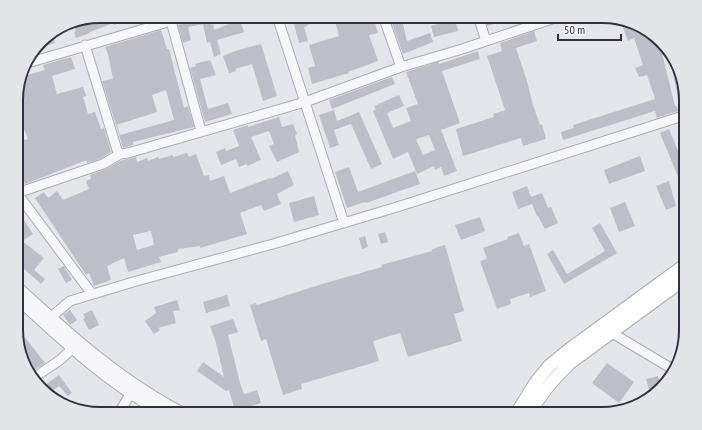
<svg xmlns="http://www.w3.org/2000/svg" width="702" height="430" font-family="'PT Sans Narrow',sans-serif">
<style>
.building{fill:#bcbfc7;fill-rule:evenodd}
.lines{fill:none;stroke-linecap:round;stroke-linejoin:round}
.minor-casing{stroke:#aaadb5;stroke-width:11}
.tertiary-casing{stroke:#aaadb5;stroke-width:13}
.secondary-casing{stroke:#aaadb5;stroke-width:14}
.minor{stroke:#f7f7f9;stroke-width:9}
.tertiary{stroke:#f7f7f9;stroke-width:11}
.secondary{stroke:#fff;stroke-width:12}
.rim{fill:none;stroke:#2e3341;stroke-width:2}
</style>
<rect width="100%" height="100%" fill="#e5e6eb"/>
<path class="building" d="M100,16H134L114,25L113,23L90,32V33L76,38L74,32L76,31L73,21Z
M203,16H209L211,25L213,24L214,30L240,20L244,32L217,40L221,54L214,57L210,42L207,43L203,24L188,27L191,40L183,43L178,25L185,23L189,19Z
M292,16H332V18L307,25V26L304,27L308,41L299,43Z
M352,16H373L378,33L369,35L378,61L348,72L349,73L312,84L308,68L315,66L309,45L339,36L335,21Z
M397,16H401L407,41L430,33L433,42L403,54L390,18Z
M484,16H514V18L487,26Z
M455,19L458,31L434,37L431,26Z
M621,22L649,30L659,41L675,106H677L678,111L657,118L655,111L563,140L561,132L574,128L573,125L655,99L647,75L639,77L635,68L643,65L634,38L628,41Z
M161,30L167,49H169L184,108L188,106L194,127L133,142V145L123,148L116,125H117L120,135L174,120L166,90L152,95L157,112L116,125L102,81L113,79L108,54L105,47Z
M534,31L537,41L516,48L527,81L533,105L540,125L542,124L546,139L523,146L521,138L463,156L456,129L494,117L493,114L505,110L487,56L502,51L500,43Z
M52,32L55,43L42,47L41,42L44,37Z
M261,44L277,96L263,101L252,64L235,69L236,71L229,73L223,56L235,51Z
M478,51L480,59L442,71L460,123L441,130L457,171L444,176L441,167L435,170L434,166L417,174L408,152L393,159L373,111L376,110L374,106L399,95L404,106L387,113L393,128L411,121L406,108L418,104L406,72L438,62L439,64ZM429,135L435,150L423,155L416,139Z
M71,57L75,69L52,76L57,94L83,87L86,96L83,97L88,114L95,112L101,129L104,128L111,152L100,159L87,163V161H84L25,184L19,170L17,171V142L28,139L21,122L17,123V89L20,77L45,70L43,65Z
M210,60L216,75L200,79L208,109L228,103L232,114L205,122L190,68L196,66L195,64Z
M392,77L395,84L332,109L329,100Z
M334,110L337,121L359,112L382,164L371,169L351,124L334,130L339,145L330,148L319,115Z
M279,117L282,127L293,124L297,134L295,135L299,152L277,162L269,146L274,144L269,131L251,137L261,160L247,166V164L239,167L236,159L221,165L216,152L225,148L226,151L239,146L233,130L248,125V127Z
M669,129L686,170V196L660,133Z
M187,153L189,157L196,154L204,176L209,175L210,181L224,176L230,193L270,178L271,179L288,171L294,185L277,194L281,204L264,211L261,205L240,213L247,234L200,248V246L178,249V252L159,257L161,262L128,272L124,258L107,266L111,280L94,286L89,273L86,275L35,198L44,192L48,198L57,191L63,200L89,189L86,181L91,179L90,175L106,169L122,160L136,157L137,162L147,158L148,161L158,157L159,159L173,155V157ZM151,231L154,245L137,250L133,235Z
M640,156L645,171L609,184L604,170Z
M349,167L358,192L415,171L420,184L366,203L365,202L347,208L335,172Z
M669,181L676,206L666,210L656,186Z
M527,186L531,197L542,193L548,208L551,207L558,223L545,229L538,216H537L532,204L518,209L512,192Z
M314,196L319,215L294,222L289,203Z
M625,202L635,226L619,232L610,208Z
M17,209L33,234L22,241L44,258L34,270L45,279L41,284L17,263Z
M480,217L485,231L461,240L455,225Z
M600,223L617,253L564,284L547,254L553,250L567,274L605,251L592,228Z
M385,232L388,242L381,244L378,234Z
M519,233L524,246L529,244L546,291L530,297L529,293L510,299L511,304L497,309L480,261L487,259L483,248L508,239L507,237Z
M365,236L368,247L362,249L359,238Z
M445,245L464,311L454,314L462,341L408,357L400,333L373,341L379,361L301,384L302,389L283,395L266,339L261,341L250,305L256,303L257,305L322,284L382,267L381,265L432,251V249Z
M64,266L72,280L66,283L58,269Z
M227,295L230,306L206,313L203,302Z
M177,300L180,310L173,311L176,323L158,328L160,330L154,334L145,321L156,313L154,307Z
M70,310L77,320L70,325L63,315Z
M92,310L99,325L89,330L83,319L85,318L83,314Z
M233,319L238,332L228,335L240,383L244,394L257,390L261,403L235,411L229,390L226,391L197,371L203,362L224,377L215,339L210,326Z
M17,327L45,363L33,371L24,360L17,341Z
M607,363L634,382L619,403L592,383Z
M59,375L72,393L68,396L59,386L47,394L41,388Z
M658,376L661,387L651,397L646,379Z
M564,406L580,414H560Z"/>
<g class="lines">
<g class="minor-casing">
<path id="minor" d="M277,16L344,223
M383,16L401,67
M478,16L486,41
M171,21L201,131
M85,45L117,150L120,154L128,153L305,102L401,67L459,50L561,16
M675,58L686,106
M24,64L161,24L184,16
M17,193L92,294
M17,193L103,164L120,154
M50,318L70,301L133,282L273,244L397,207L686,115
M612,333L674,370
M32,379L60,360L72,349
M118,414L131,393"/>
</g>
<g class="tertiary-casing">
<path id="tertiary" d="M17,287C68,334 121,382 184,414
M26,306C69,346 112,385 165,414"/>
</g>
<g class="secondary-casing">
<path id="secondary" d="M516,414L536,382L549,366L567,351L686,264
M530,414C540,394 554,378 570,363L686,278"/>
</g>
<use href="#minor" class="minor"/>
<use href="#tertiary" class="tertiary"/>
<use href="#secondary" class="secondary"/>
</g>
<path d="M0 0H702V430H0ZM100 23H602A77 77 0 0 1 679 100V330A77 77 0 0 1 602 407H100A77 77 0 0 1 23 330V100A77 77 0 0 1 100 23Z" fill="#e4e5e9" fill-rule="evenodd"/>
<path class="rim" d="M100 23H602A77 77 0 0 1 679 100V330A77 77 0 0 1 602 407H100A77 77 0 0 1 23 330V100A77 77 0 0 1 100 23Z"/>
<path d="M558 34v6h63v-6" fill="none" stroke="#2e3341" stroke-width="2"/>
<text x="564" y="34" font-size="12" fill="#2e3341" stroke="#f4f5f8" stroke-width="3" paint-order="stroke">50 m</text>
</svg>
